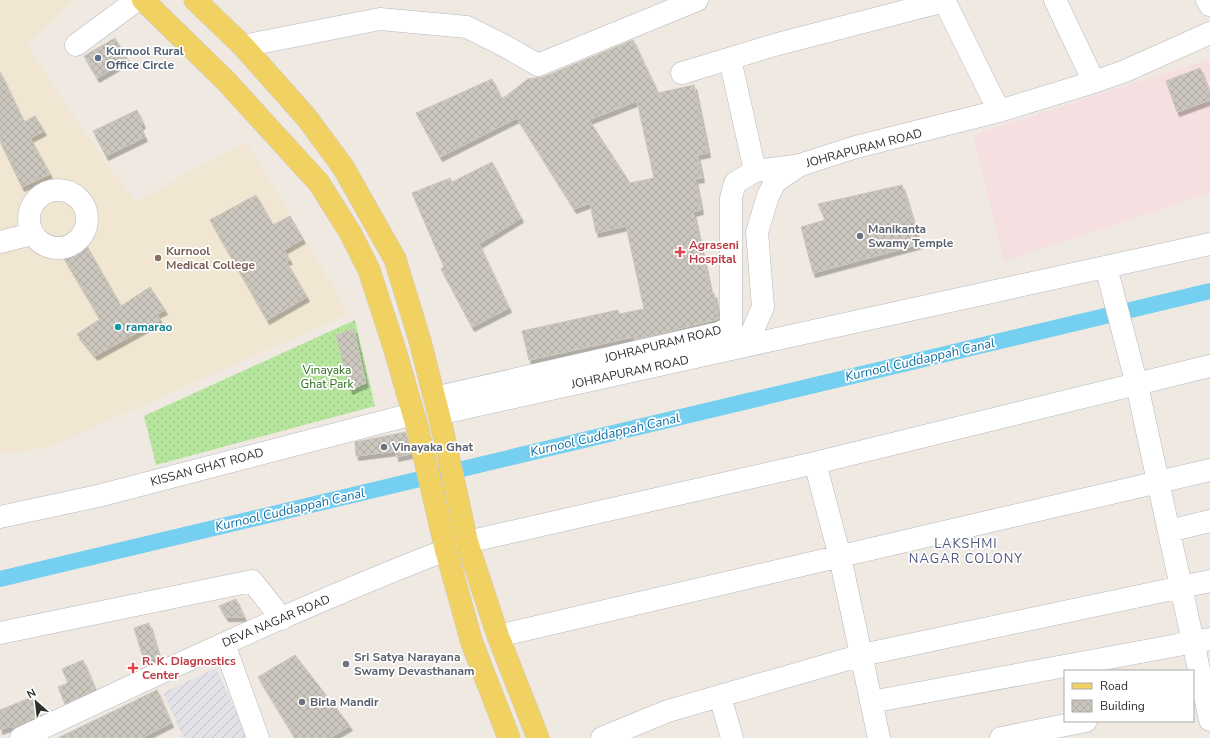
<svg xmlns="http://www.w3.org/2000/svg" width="1210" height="738" font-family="'Nunito Sans',sans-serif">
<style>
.industrial{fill:url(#industrial-furrows)}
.education{fill:#f0e6d1}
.medical{fill:#f5dfe0}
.grass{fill:url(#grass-dots)}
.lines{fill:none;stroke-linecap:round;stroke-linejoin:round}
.canal{stroke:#75cff0;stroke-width:16}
.building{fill:url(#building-cross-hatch);stroke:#cbc5ba;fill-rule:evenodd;filter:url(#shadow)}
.minor-casing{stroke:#b4b7c1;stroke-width:23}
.major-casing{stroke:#c9c9c9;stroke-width:23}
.minor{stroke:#fff;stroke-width:22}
.major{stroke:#f2d163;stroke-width:22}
.service-dot{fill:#5c6f8a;stroke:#fff;stroke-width:1.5}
.worship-dot{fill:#6b7280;stroke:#fff;stroke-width:1.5}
.health-dot{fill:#e0444e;stroke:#fff;stroke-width:1.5}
.education-dot{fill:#8d6e63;stroke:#fff;stroke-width:1.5}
.culture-dot{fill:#0f9aa8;stroke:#fff;stroke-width:1.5}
.labels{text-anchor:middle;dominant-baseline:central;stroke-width:3.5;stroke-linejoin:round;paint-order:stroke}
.service-label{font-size:12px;font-weight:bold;fill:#4e5e75;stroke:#fff;text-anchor:start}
.street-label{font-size:12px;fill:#2e2e2e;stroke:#fff}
.worship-label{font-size:12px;font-weight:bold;fill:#5b616d;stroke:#fff;text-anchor:start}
.health-label{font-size:12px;font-weight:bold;fill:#be3a42;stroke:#fff;text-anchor:start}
.education-label{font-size:12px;font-weight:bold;fill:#785e54;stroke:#fff;text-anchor:start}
.culture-label{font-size:12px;font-weight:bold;fill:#0d838f;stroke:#fff;text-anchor:start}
.park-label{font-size:12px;fill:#2c6e1b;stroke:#fff}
.water-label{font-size:13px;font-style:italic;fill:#0d6fa3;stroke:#fff}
.neighbourhood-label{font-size:13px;letter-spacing:1px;fill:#4d5680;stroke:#fff}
</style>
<defs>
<pattern id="industrial-furrows" width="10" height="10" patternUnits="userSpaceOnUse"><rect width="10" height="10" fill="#e3e1e8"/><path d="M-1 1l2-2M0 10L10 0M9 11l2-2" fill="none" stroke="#c3c1c7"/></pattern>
<pattern id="grass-dots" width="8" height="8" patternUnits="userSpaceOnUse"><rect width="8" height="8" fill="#b6e59e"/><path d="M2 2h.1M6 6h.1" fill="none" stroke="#9dc588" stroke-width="1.8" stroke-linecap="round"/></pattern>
<pattern id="building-cross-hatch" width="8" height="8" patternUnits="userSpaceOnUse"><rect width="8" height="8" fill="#cbc7bf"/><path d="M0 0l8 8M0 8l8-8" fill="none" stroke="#afaba4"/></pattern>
<filter id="shadow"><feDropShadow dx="2.5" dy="4.5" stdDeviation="0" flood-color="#0004"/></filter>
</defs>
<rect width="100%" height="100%" fill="#efe9e1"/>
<path class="industrial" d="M216,668L248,738H184L163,693Z"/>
<path class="education" d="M0,0H74L27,45L80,126L135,202L246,142L349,314L46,448L0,454Z"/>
<path class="medical" d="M1210,59V193L1004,261L973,135Z"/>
<path class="grass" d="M355,320L375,406L156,465L144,416Z"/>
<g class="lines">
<path class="canal" d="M0,579L1210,291"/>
</g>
<path class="building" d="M115,38L128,60L97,78L84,56Z
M633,40L658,93L694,85L708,153L697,155L702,178L695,179L701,210L693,212L711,294L714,293L718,319L634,340L633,337L529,360L522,331L618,310L619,314L644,309L626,226L596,233L590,203L574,209L517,118L440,157L416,113L492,79L502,99L528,79L543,77ZM637,101L654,178L630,183L589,120Z
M1200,68L1210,94V100L1177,112L1166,81Z
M0,72L24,122L35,116L44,131L30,138L50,174L22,187L0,141Z
M137,110L143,124L140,126L145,137L106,156L93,131Z
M492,162L521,218L479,244L509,308L472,327L441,269L444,267L412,193L450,178L452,182Z
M902,185L920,244L813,273L801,227L825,220L818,204Z
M256,195L273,225L290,216L303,239L284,250L290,260L286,261L307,297L267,320L210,220Z
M81,236L121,306L150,287L165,310L157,314L160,320L95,356L77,334L100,319L58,248L75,242Z
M354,329L366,383L350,390L336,335Z
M406,432L411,454L396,457V451L356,456L355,442Z
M236,599L244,617H226L219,606Z
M149,623L159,657L144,661L134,628Z
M295,655L350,726L330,738H295L258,677Z
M83,660L95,689L65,704L58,687L68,683L62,669Z
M157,690L171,723L141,738H58Z
M32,697L40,715L12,728L11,726L0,730V710Z"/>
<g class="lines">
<g class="minor-casing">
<path id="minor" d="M944,0L999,111
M1055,0L1094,82
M1207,0L1210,5
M76,45L137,0
M243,46L380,19L467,27L505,46L538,65L697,0
M730,59L755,171
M682,73L778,44L944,1
M29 219a29 29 0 1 1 58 0a29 29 0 1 1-58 0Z
M0,242L32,234
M1106,267L1137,385L1210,720
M736,348L1210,244
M434,398L719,333L731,327V198L735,183L755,171L795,166
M438,414L736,348L752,332L763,307L757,232L768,196L775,182L800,165L856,147L999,111L1094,82L1125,71L1210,33
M815,463L840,557L879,738
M0,517L98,496L413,414
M1169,531L1210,521
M467,542L815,463L1210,366
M0,633L252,581L282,619
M498,636L1210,470
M224,644L258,738
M720,696L732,738
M871,702L1210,639
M21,738C161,672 301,606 446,550
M602,738L668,711L862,655L1210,581
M1001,738L1086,721"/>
</g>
<g class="major-casing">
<path id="major" d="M143,0L226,81L319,183L351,234L369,270L395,350L418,430L446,550L472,643L509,738
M195,0L243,46L307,118L343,167L395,259L420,341L442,428L467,542L498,636L538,738"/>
</g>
<use href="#minor" class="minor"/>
<use href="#major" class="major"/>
</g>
<circle class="service-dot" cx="98" cy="58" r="4"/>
<g class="worship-dot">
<circle cx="860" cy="236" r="4"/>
<circle cx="384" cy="447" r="4"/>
<circle cx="346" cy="664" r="4"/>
<circle cx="302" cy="702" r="4"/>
</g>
<g class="health-dot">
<path d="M678 246h4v4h4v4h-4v4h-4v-4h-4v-4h4z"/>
<path d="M131 662h4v4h4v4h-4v4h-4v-4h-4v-4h4z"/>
</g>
<circle class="education-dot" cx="158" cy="258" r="4"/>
<circle class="culture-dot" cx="118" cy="327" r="4"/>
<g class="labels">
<g class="service-label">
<text x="106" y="51">Kurnool Rural<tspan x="106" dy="14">Office Circle</tspan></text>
</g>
<g class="street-label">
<text transform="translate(864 148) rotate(-15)">JOHRAPURAM ROAD</text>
<text transform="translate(663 344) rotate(-14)">JOHRAPURAM ROAD</text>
<text transform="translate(630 372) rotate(-12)">JOHRAPURAM ROAD</text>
<text transform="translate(207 467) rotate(-15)">KISSAN GHAT ROAD</text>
<text transform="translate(276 621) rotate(-23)">DEVA NAGAR ROAD</text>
</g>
<g class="worship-label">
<text x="868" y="229">Manikanta<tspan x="868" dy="14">Swamy Temple</tspan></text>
<text x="392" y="447">Vinayaka Ghat</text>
<text x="354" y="657">Sri Satya Narayana<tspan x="354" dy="14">Swamy Devasthanam</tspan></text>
<text x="310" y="702">Birla Mandir</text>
</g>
<g class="health-label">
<text x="689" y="245">Agraseni<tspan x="689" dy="14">Hospital</tspan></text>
<text x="142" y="661">R. K. Diagnostics<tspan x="142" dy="14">Center</tspan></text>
</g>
<g class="education-label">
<text x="166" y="251">Kurnool<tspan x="166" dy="14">Medical College</tspan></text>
</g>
<g class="culture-label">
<text x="126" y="327">ramarao</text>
</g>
<g class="park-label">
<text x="327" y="370">Vinayaka<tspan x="327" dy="14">Ghat Park</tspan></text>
</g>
<g class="water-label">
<text transform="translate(920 360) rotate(-13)">Kurnool Cuddappah Canal</text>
<text transform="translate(605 435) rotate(-13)">Kurnool Cuddappah Canal</text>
<text transform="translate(290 510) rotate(-13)">Kurnool Cuddappah Canal</text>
</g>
<g class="neighbourhood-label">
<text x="966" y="544">LAKSHMI<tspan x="966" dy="15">NAGAR COLONY</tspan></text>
</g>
</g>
<rect x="1064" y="670" width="130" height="52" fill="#ffffff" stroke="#ababab"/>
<rect x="1072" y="683" width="20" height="6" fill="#f2d163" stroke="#ababab"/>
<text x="1100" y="690" font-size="12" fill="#2e2e2e">Road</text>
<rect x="1072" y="700" width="20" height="12" fill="url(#building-cross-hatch)" stroke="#ababab"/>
<text x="1100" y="710" font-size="12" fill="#2e2e2e">Building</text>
<g transform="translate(36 702) rotate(332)" stroke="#ffffff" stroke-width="3" paint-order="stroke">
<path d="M0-3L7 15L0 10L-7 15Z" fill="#2e2e2e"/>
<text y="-6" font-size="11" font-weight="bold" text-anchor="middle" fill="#2e2e2e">N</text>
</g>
</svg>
